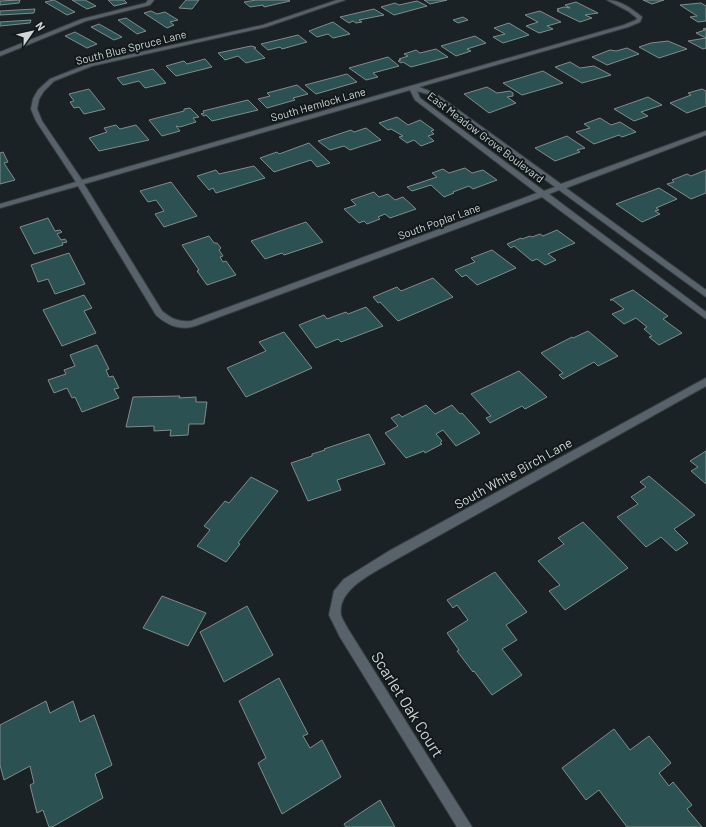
<svg xmlns="http://www.w3.org/2000/svg" width="706" height="827" font-family="Barlow,sans-serif">
<style>
.building{fill:#2b5152;stroke:#828b8b}
.lines{fill:none;stroke-linecap:round;stroke-linejoin:round}
.minor-casing{stroke:#383f41;stroke-width:2}
.minor{fill:#58626b;fill-rule:evenodd}
.labels{text-anchor:middle;dominant-baseline:central;stroke-width:4;stroke-linejoin:round;paint-order:stroke}
.far-street-label{font-size:11px;fill:#d1d6d7;stroke:#12191b}
.street-label{font-size:13px;fill:#d1d6d7;stroke:#12191b}
.near-street-label{font-size:16px;fill:#d1d6d7;stroke:#12191b}
</style>
<rect width="100%" height="100%" fill="#1b2225"/>
<path class="building" d="M20,0L19,3L0,5V1Z
M54,0L75,12L67,15L45,2Z
M72,0H85L96,6L87,9Z
M108,0H124L127,3L114,6Z
M186,0H199L192,9L179,8Z
M256,0H288L290,1L264,7L263,5L250,7L244,2Z
M424,0H447L430,4Z
M643,0H664L652,4Z
M417,1L427,6L394,15L381,7L395,3L399,5Z
M576,2L598,13L585,15L592,18L580,22L557,11L559,10L557,9L564,7L570,8L565,5Z
M701,3L706,6V21L698,22L690,17L697,16L680,5Z
M35,9L34,13L0,15V11Z
M374,9L384,15L359,20L362,22L356,23L353,21L349,23L340,17Z
M151,11L157,14L165,12L178,20L170,22L174,25L167,28L144,13Z
M540,11L561,22L547,26L553,29L539,33L526,26L538,22L525,15Z
M463,17L468,20L458,23L453,20Z
M126,18L146,31L137,34L118,20Z
M31,20L30,23L0,26V22Z
M333,22L350,34L333,38L328,34L317,37L309,31Z
M509,23L529,35L503,43L493,37L505,34L494,28Z
M99,24L122,37L114,40L91,27Z
M706,28V48L703,49L688,41L706,38L696,33L705,30L703,29Z
M75,32L97,44L87,48L65,36Z
M298,35L307,42L282,49L280,47L268,50L261,44Z
M475,36L486,43L467,49L471,51L456,56L441,46Z
M668,41L687,49L659,58L639,47L651,43Z
M251,46L255,47L256,48H254L265,58L246,63L238,56L225,60L218,53Z
M627,48L639,54L607,65L592,57L610,50L616,51Z
M436,49L448,57L411,67L403,62L401,63L398,61L401,60L399,59L408,56L404,54L416,50L420,53Z
M388,57L399,66L373,73L378,77L366,80L349,68Z
M205,59L212,67L176,76L166,66L184,61L187,64Z
M570,62L580,68L594,66L611,75L582,83L555,67Z
M153,69L166,83L145,88L139,81L123,85L117,78Z
M543,71L563,83L522,95L503,83Z
M347,74L357,82L316,94L305,85Z
M297,85L308,94L293,98L295,100L267,108L258,99L270,96L267,93Z
M487,87L497,93L510,91L513,93V96L507,97L516,103L489,113L464,94Z
M89,89L105,109L84,114L79,107L74,108L70,102L74,101L69,94Z
M702,89L706,91V106L687,113L670,103L691,95L688,93Z
M648,97L662,105L641,112L648,116L634,121L614,109Z
M248,100L258,110L212,121L206,115L204,116L201,114L204,113L203,111Z
M190,108L199,117L193,118L196,122L180,127L176,126L180,131L162,136L149,120L184,111V109Z
M397,117L408,125L420,120L434,130L431,131L434,134L428,136L434,141L421,146L414,140L407,143L399,137L403,136L391,129L388,130L379,123Z
M600,118L611,125L620,122L636,132L622,137L619,135L594,144L576,132L590,128L584,124Z
M116,125L120,129L136,125L149,140L99,151L89,138L107,132L104,128Z
M366,128L381,140L350,150L344,146L330,150L318,141L351,130L354,132Z
M567,136L585,148L577,150L580,152L555,161L535,148Z
M309,143L330,163L317,167L311,160L274,172L260,158L277,152L279,154Z
M3,152L8,162L4,163L15,180L0,184V153Z
M254,166L265,178L216,193L213,188L209,190L197,176L216,170L219,174Z
M465,168L472,173L483,170L497,180L473,189L469,186L453,192L454,193L444,197L431,185L412,191L407,187L437,177L432,173L443,169L449,173Z
M706,170V193L691,199L667,184L674,182L672,180L687,174L691,176Z
M171,182L197,216L164,227L155,214L164,211L156,200L148,202L140,191Z
M659,188L677,199L656,208L659,210L655,211L660,214L642,222L616,204Z
M374,192L379,197L388,194L395,200L403,197L416,209L390,218L385,214L378,217L380,219L367,224L364,221L359,223L344,209L356,205L351,200Z
M48,218L55,231L60,230L62,232L57,234L61,240L65,239L67,242L62,243L63,245L34,254L20,227Z
M306,222L323,242L284,255L282,253L265,259L251,241Z
M557,230L575,243L548,254L556,260L545,265L537,259L532,261L514,246L511,248L507,244L521,238L522,239L530,236L532,237L540,234L543,236Z
M209,236L214,243H217L221,248L219,250L223,256L220,257L223,262L226,261L236,275L207,285L197,271L199,270L182,245Z
M492,250L516,268L477,285L466,275L462,277L455,270L475,262L471,258Z
M69,253L85,284L55,294L48,279L38,282L31,265Z
M433,278L453,297L398,321L380,302L378,303L373,297L397,287L401,291Z
M633,290L668,316L663,319L682,333L659,345L649,337L652,336L644,329L647,327L636,318L624,324L612,314L624,309L613,300H610Z
M84,295L92,308L84,311L96,333L62,346L43,310Z
M366,307L383,326L341,342L338,339L316,348L299,325L324,315L327,319L346,312L348,314Z
M588,331L618,356L598,366L594,362L563,379L559,375L563,373L541,353L572,337L573,338Z
M284,332L312,368L246,397L227,368L266,351L259,342Z
M97,345L109,369L106,370L109,377L113,376L119,388L114,389L119,398L82,412L75,397L72,398L67,388L54,393L48,380L66,374L64,370L75,366L70,355Z
M519,371L547,397L525,409L522,406L490,423L486,418L491,416L471,394Z
M180,396L179,398L196,397V402H207L204,424H189L188,435L170,436L171,430L154,431V426L126,427L133,397Z
M426,405L435,414L452,405L460,414L462,413L480,433L456,446L443,430L436,434L442,441L440,443L442,444L425,453L424,451L406,458L385,433L398,426L391,418L399,414L402,417Z
M369,434L385,464L337,480L341,490L308,501L291,463L312,456V454L325,450L324,449Z
M706,451V484L691,471L698,467L690,461Z
M649,476L695,515L674,529L688,543L676,551L661,537L646,547L617,517L638,504L631,497L646,487L640,482Z
M251,477L278,491L238,543L240,544L226,562L197,546L210,530L204,526L225,501L229,503Z
M583,522L628,568L565,610L549,591L560,585L538,561L564,544L558,538Z
M495,572L527,612L506,625L517,640L502,649L522,675L492,695L474,671L473,672L457,651L459,650L447,633L468,620L457,605L453,608L447,600Z
M162,596L206,613L188,646L143,628Z
M247,606L273,655L224,682L200,632Z
M279,678L308,734L303,736L310,748L322,740L341,777L282,814L258,763L266,758L239,701Z
M46,701L50,713L73,701L80,722L94,715L112,765L95,774L103,798L52,827H49L43,810L37,813L30,785L34,783L30,766L4,780L0,765V725Z
M614,729L630,750L649,736L671,763L659,773L669,786L673,782L692,805L687,809L702,827H627L599,790L586,800L562,768Z
M380,800L395,827H346L344,824Z"/>
<g class="lines">
<g class="minor-casing">
<path id="minor" d="M148,0H154L150,5L86,21L0,56V52L82,19L146,3Z
M337,0H345L266,27L92,66L54,81L44,91L39,99L37,109L42,121L82,180L624,25L636,20L637,18L628,11L607,0C620,0 632,9 642,17L640,22L628,27L419,87L435,93L561,184L706,131V135L566,188L706,290V297L559,190L549,194L706,312V319L542,197L195,326C180,331 167,325 156,315L78,186L0,208V204L76,182L36,121L31,109L33,99L38,90L50,79L88,64L263,25ZM410,90L415,100L537,193L191,321C178,322 172,319 162,311L84,184ZM417,91L431,95L555,187L544,191L420,98Z
M706,378V386L397,559C379,570 336,588 341,615C342,619 346,625 348,629L472,827H457L340,637L329,615L334,591L344,579L389,551Z"/>
</g>
<use href="#minor" class="minor"/>
</g>
<g class="labels">
<g class="far-street-label">
<text transform="translate(131 47) rotate(-14)">South Blue Spruce Lane</text>
<text transform="translate(318 104) rotate(-16)">South Hemlock Lane</text>
<text transform="translate(486 137) rotate(37)">East Meadow Grove Boulevard</text>
<text transform="translate(439 221) rotate(-20)">South Poplar Lane</text>
</g>
<g class="street-label">
<text transform="translate(513 473) rotate(-29)">South White Birch Lane</text>
</g>
<g class="near-street-label">
<text transform="translate(408 704) rotate(58)">Scarlet Oak Court</text>
</g>
</g>
<g transform="translate(32 32) rotate(56)" stroke="#12191b" stroke-width="3" paint-order="stroke">
<path d="M0-3L7 15L0 10L-7 15Z" fill="#d1d6d7"/>
<text y="-6" font-size="11" font-weight="bold" text-anchor="middle" fill="#d1d6d7">N</text>
</g>
</svg>
